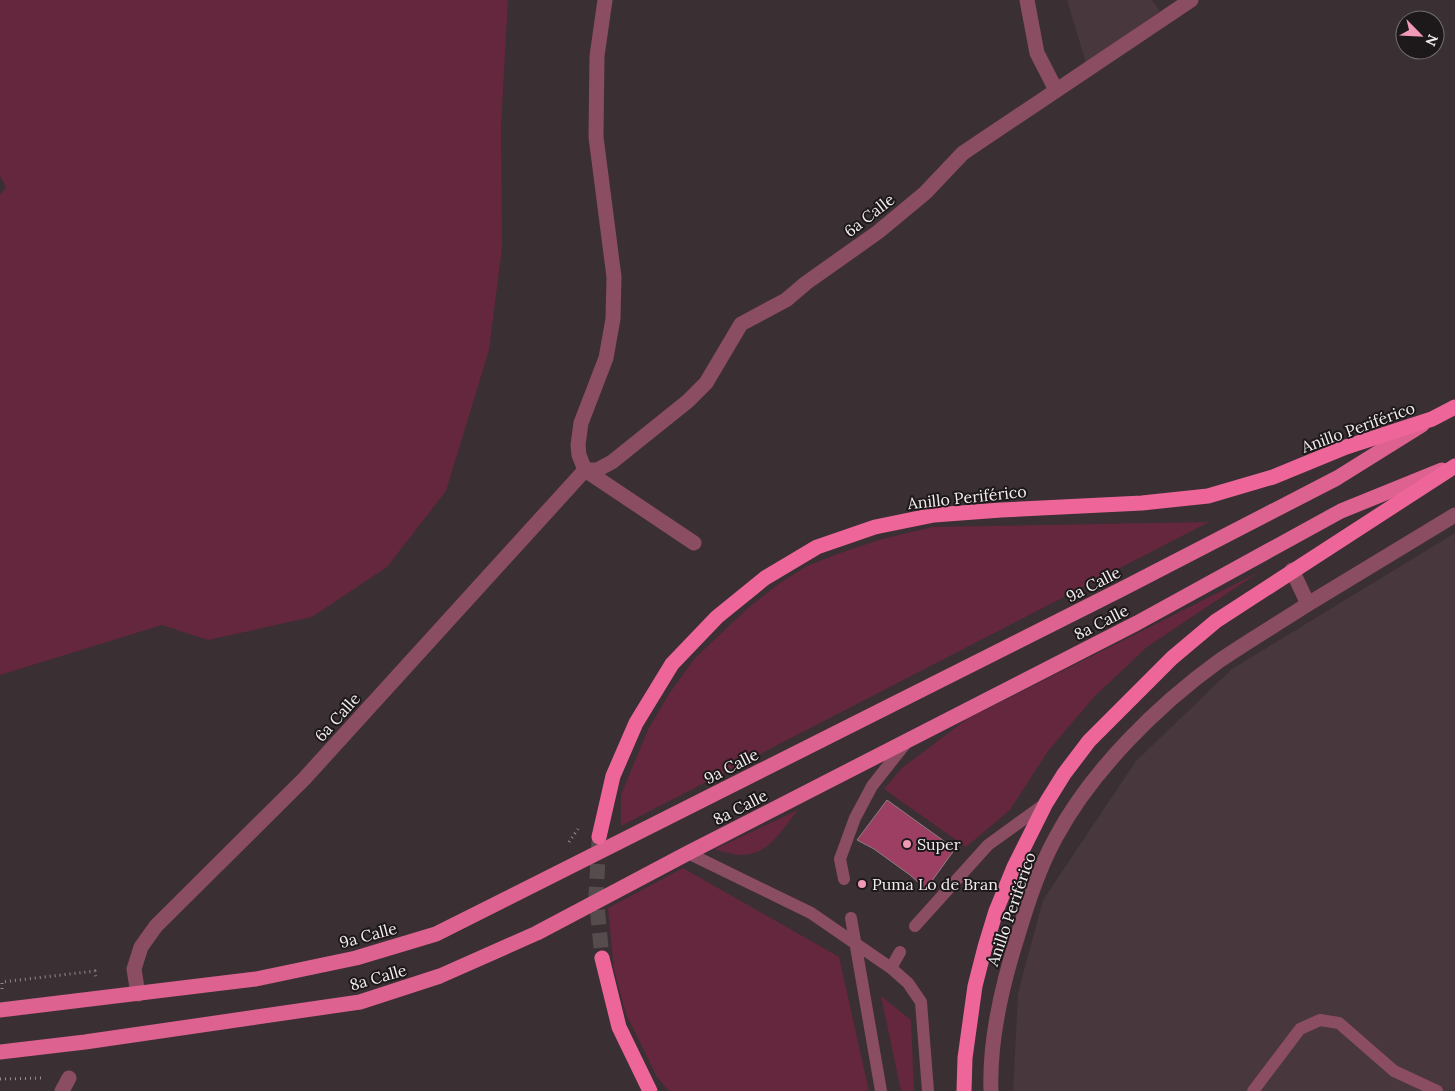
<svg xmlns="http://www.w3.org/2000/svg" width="1455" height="1091" font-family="Lora,serif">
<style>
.built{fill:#48373c}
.green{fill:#64273e}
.building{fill:#9c3f63;stroke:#8b7e82}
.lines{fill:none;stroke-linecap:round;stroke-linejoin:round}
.trunk-tunnel{stroke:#564c4e;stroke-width:15;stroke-dasharray:15 8;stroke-linecap:butt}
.path{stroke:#948b8e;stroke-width:3;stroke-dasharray:1 4;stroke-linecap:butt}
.service{stroke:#8a4d62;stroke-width:12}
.pedestrian{stroke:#8a4d62;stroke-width:15}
.minor{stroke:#8a4d62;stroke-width:15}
.tertiary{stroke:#8a4d62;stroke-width:15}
.primary{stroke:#dd6290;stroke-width:15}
.trunk{stroke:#e69;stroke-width:15}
.poi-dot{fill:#f09ab6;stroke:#1d191a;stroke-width:2}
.labels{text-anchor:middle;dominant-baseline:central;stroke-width:4;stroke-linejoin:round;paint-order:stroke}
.street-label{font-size:16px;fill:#f4edef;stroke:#1d191a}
.poi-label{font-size:16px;fill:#f4edef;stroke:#1d191a;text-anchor:start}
</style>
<rect width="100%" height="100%" fill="#3a2f32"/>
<path class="built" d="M1067,0H1152L1160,11L1086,63Z
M1455,533V1091H1013L1018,993L1043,900L1136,761L1232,669Z"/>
<path class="green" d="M0,0H508L501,127L502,248L489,350L446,491L387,567L312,617L208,640L162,625L0,675V195L6,187L0,176Z
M1209,522L621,826V795L634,763L649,728L669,694L695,658L748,608L780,583L807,566L843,552L882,539L933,527Z
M1259,572L1147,647L1094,697L1048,751L1010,810L966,847L884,789L902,768L967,719Z
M798,810C772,843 761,866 715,849Z
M683,868L839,957L869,1091H669L657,1077L626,1014L614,970L608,908Z
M881,996L911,1020L914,1091H901Z"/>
<path class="building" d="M887,800L955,849L926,889L910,875L874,849L857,840Z"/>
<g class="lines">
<path class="trunk-tunnel" d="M599,841L596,895L602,958"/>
<path class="path" d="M569,842L578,829
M2,989V982L95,971L96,979
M0,1079L44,1078"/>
<path class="service" d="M688,853L811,913L891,968L908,983L921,1002L928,1091
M844,879L840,859L855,818L872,786L906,743
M851,918L881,1091
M915,926L988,845L1046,803
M891,968L900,952
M1253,1091L1300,1029L1320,1020L1339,1023L1394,1071L1437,1091"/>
<path class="pedestrian" d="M585,470L694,543"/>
<path class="minor" d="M1027,0L1037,53L1056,90
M585,470L579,455L578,445L581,423L606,358L613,319L614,277L596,137L597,56L605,0
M1308,604L1455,515
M138,994L134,969L141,947L156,926L304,779L585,470H597L612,462L688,401L706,383L741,324L786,300L806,283L878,232L925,193L963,153L1191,0
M62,1091L69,1078"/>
<path class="tertiary" d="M991,1091C989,1039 1002,985 1018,935C1028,902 1039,868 1056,837C1092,770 1158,705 1219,661C1248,641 1279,623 1308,604L1292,570"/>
<path class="primary" d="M0,1010L256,979L356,958L436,934L1122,589L1337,478L1422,425
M0,1052L85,1042L360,1002L440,976L537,933L688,853L1137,623L1341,511L1442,470"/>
<path class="trunk" d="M599,837L613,776L636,723L672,664L717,617L765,578L817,547L875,527L934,515L1001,510L1142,503L1208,496L1273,477L1346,447L1432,419L1455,407
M602,958L619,1027L650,1091
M964,1091L965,1058L975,986L985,947L996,911L1014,867L1046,803L1064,774L1089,741L1172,658L1216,621L1455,466"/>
</g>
<g class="poi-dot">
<circle cx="907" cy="844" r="5"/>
<circle cx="862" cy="884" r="5"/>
</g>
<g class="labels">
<g class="street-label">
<text transform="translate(869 215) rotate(-38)">6a Calle</text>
<text transform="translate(1358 427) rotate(-20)">Anillo Periférico</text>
<text transform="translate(967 497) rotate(-6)">Anillo Periférico</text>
<text transform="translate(1093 584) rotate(-27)">9a Calle</text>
<text transform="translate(1101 622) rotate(-27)">8a Calle</text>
<text transform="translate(337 717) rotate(-48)">6a Calle</text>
<text transform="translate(731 766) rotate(-27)">9a Calle</text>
<text transform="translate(740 807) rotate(-27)">8a Calle</text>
<text transform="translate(1011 909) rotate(-71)">Anillo Periférico</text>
<text transform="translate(368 935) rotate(-15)">9a Calle</text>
<text transform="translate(378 977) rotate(-16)">8a Calle</text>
</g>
<g class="poi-label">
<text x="917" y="844">Super</text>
<text x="872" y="884">Puma Lo de Bran</text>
</g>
</g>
<g transform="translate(1420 35) rotate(114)"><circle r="24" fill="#1d191a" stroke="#736e6f"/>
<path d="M0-4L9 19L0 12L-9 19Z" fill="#f09ab6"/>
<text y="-8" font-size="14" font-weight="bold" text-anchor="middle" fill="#f4edef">N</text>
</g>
</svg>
